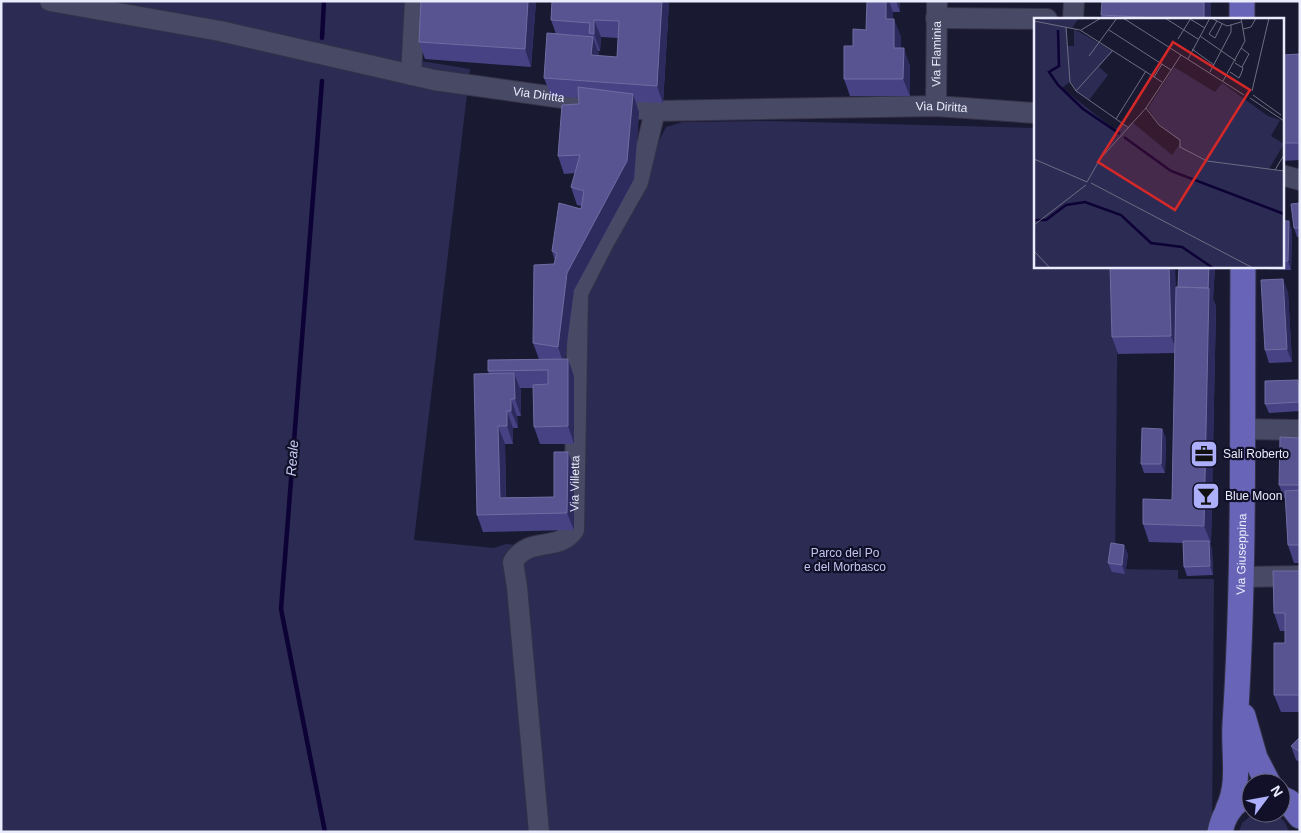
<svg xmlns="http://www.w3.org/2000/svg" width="1301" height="833" font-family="Helvetica,sans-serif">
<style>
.green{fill:#2c2b53}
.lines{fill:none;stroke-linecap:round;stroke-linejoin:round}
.stream{stroke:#0d0235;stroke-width:4.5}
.minor-casing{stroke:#343247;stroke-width:22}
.major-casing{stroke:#343247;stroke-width:27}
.minor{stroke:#484965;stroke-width:20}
.major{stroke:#6865b8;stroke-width:25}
.wall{fill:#464284;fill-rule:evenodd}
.shaded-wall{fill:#2d2a5e}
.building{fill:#585491;stroke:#6f6ca2}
.labels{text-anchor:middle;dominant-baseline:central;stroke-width:4.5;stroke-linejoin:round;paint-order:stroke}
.street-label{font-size:12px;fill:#eaecfd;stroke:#111028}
.poi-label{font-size:12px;fill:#eaecfd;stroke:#111028;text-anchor:start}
.park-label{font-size:12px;fill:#c3c5ef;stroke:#111028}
.water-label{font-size:14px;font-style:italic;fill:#c9cbf5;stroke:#111028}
.inset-river{fill:none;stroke:#0d0235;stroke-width:2.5}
.inset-road{fill:none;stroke:#6d6d83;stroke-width:1}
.view{fill:#d62828;fill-opacity:0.15;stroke:#d62828;stroke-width:2.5}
.inset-edge{fill:none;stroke:#eaecfd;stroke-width:2.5}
</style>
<rect width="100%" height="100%" fill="#1a1932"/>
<path class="green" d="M1,1H411L409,59L470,69L414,540L494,548L506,544L562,549L577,535L587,371L588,291L641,198L659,141L666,127L683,122L770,121L1035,128V266H1118L1115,569L1178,570V579H1214L1212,832H1Z
M1254,813C1272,813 1283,812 1289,832H1239L1242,823Z"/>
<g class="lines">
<path class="stream" d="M322,38L324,1
M322,81L281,609L325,832"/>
<g class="minor-casing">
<g id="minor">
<path id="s1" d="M50,1L220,31L434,80L655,111L936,106L1035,113"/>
<path d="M936,18L1047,19"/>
<path d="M1073,19L1074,1"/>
<path d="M411,75L415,1"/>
<path id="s2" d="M936,106L937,1"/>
<path d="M1282,175L1300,180"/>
<path d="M1242,429L1300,430"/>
<path d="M1241,577L1300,576"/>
<path id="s3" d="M539,832L517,587L513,562C529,535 558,553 574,530L578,293L604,242L638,182L655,111"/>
</g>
</g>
<g class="major-casing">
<g id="major">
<path d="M1242,1V19"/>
<path d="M1243,716L1255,758L1268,783"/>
<path d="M1281,798L1289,802L1300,816"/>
<path id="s4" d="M1228,809C1241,783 1233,752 1235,724C1245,572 1242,419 1243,266"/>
<path d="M1220,832C1223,818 1228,808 1240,799"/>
</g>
</g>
<use href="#minor" class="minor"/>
<use href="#major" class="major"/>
</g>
<path class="wall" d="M421,1H536L531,67L425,59L419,42Z
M552,1H669V3L663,103L636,102L639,112L634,179L574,290L565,359H568L574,376V444H540L534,427L533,388H520L521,391V416H517L518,428H513V444H505L506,497H554L568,452L574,469V530L483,532L477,515L489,373L488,371L539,359L533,343L555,261L552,251L581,209L582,206L577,205L571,187L575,173L564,174L558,156L579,104V98L551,96L544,78L556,34L551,20ZM601,37L618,38L617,57L599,56L598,51H600Z
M864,1H900V12H893V19L901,37V48L910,66V96H850L844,79L853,46L866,30L867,2H864Z
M1101,15L1211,19H1102Z
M1300,54V160L1282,161V55Z
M1300,203V237H1297L1294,228Z
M1282,221L1292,230L1291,270L1265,269L1264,266H1282Z
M1179,266H1215L1213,299L1216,306L1211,543H1210L1212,550L1213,575L1187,576L1184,567L1183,543L1149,542L1143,524L1172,500L1175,353L1118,354L1112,337L1175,268L1176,307L1179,288Z
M1288,292L1292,362L1269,363L1265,350Z
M1300,385V411L1269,413L1265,404Z
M1162,429L1166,438L1165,473H1144L1141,464Z
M1300,438V563H1294L1288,545L1285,498H1284L1279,485Z
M1128,554L1125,574L1112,572L1108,563Z
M1300,571V712H1281L1274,695L1285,643V631H1280L1274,613Z
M1300,737V762L1296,760L1291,746Z"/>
<path class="shaded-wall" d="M528,1H536L531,67L525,49Z
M662,1H669V3L663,103L657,86Z
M886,1H889L893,12V37L886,19Z
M896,1H900V12Z
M1204,1H1211V19H1204Z
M894,19L901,37V66L894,48Z
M594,20L601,37L600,51L594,34Z
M593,37L599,54L598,72L591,55Z
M904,48L910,66V96L903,79Z
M633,94L639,112L634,179L574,290L564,365L558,347L567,273Z
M1289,221L1292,230L1291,270L1288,261Z
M1169,266H1174L1175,268L1177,353L1171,336Z
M1209,266H1215L1213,299L1216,306L1211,543L1204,526Z
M1283,279L1288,292L1292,362L1287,349Z
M568,359L574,376V444L568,426Z
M514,373L521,391V416L515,399Z
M1298,380L1300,385V405L1299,402Z
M511,399L517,416L518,428L511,411Z
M507,411L513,428V444L507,426Z
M498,426L505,444L506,515L500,498Z
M1162,429L1166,438L1165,473L1161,464Z
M568,452L574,469V530L567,513Z
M1209,541L1212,550L1213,575L1210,566Z
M1124,545L1128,554L1125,574L1122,565Z"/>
<path class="building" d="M421,1H528L525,49L419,42Z
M552,1H662L657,86L544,78L547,33L593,37L591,55L617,57L619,21L594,20V34L589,33L590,23L551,20Z
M867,1H886V19H894V48H904L903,79H844V46H853V29L866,30Z
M1102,1H1204V19H1182L1101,15Z
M1300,54V143H1282V55Z
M578,87L633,94L627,161L567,273L558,347L533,343L534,265L554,264L557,253L552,251L559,203L581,209L584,191L571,187L580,155L558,156L562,105L579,104Z
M1300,203V228H1294L1291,204Z
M1282,221H1289L1288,261H1282Z
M1110,266H1169L1171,336L1112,337Z
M1179,266H1209L1208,288L1178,287Z
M1283,279L1287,349L1265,350L1261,280Z
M1176,287L1209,288L1204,526L1143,524V499L1172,500Z
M568,359V426L534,427L533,385L548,384V370L488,371V360Z
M514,373L515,399H511V411H507V426H498L500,498L554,497V452H568L567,513L477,515L474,374Z
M1298,380L1299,402L1265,404V381Z
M1142,428L1162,429L1161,464H1141Z
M1280,437L1300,438V485H1279Z
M1300,490V545H1288L1285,491Z
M1183,541H1209L1210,566L1184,567Z
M1111,543L1124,545L1122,565L1108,563Z
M1273,571H1300V695H1274V643H1285V613H1274Z
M1300,737V752L1291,746Z"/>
<defs>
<g id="office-square" transform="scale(1.4375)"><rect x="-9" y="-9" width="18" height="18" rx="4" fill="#adaffb" stroke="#111028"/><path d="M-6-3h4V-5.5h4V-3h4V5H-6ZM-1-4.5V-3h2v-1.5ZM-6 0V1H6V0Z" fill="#111"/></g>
<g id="bar-square" transform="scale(1.4375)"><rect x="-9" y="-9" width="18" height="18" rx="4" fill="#adaffb" stroke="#111028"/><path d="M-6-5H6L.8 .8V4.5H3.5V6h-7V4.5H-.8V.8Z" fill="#111"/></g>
</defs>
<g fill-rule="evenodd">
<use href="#office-square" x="1204" y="454"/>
<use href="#bar-square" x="1206" y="496"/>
</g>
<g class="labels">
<g class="street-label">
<text stroke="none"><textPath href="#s2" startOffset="52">Via Flaminia</textPath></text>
<text stroke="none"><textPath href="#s1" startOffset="498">Via Diritta</textPath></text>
<text stroke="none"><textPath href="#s1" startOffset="902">Via Diritta</textPath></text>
<text stroke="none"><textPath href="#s3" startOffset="389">Via Villetta</textPath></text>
<text stroke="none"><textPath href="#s4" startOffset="256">Via Giuseppina</textPath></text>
</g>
<g class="poi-label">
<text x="1223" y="454">Sali Roberto</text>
<text x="1225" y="496">Blue Moon</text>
</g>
<g class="park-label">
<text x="845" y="553">Parco del Po<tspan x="845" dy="14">e del Morbasco</tspan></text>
</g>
<g class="water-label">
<text transform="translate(292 458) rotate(-86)">Reale</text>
</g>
</g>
<g transform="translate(1034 18)">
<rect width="250" height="250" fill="#1a1932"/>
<path d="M12,0H45L38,10L33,9V28H40V11L79,33L65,49L74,57L55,82L42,73L36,64L28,70L81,112L87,105L93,109L98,104L138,137L147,124L125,106L114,90L140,49L181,74L188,65L234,98L246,102L237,118L250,126L235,151L250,153V250H0V3Z" fill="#2c2b53"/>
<path class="inset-river" d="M24,12L25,48L15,54L24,67L49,91L86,116M90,119L137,153L250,196M0,202H12L32,187L51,184L87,197L117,225L148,229L179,250"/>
<path class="inset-road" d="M89,0L210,77M131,0L164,21M177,0L193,8L207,4M156,1L171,10M0,3L46,12L128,64M183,3L175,16L181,20L188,6M32,9L36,64L42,73L95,110M209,11L217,9L222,0M47,12L67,0M75,12L137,52M166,18L202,43M144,21L157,0M207,30L215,36L208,49M158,31L180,47M55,38L83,0M154,41L176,0M176,54L197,14V7M196,54L205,60L207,56L209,50L201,45M120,59L128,46M189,63L211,23L207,0M42,73L79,32M218,73L235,0M219,77L247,97M216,80L250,103M112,90L125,107L146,122V129L173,143L250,153M82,101L112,53M0,141L53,164M241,152L250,137M53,164L66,141L112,90L147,37M57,165L219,250M0,207L52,167M0,233L16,250"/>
<path class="view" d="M139,24L216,72L141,192L64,144Z"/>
<rect width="250" height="250" class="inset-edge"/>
</g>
<rect width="1301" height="833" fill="none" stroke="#eaecfd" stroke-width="5"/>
<g transform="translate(1266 798) rotate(58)"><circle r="24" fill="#111028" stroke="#68687d"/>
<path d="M0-4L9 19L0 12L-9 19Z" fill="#adaffb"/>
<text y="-8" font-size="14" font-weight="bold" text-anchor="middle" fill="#eaecfd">N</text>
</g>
</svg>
